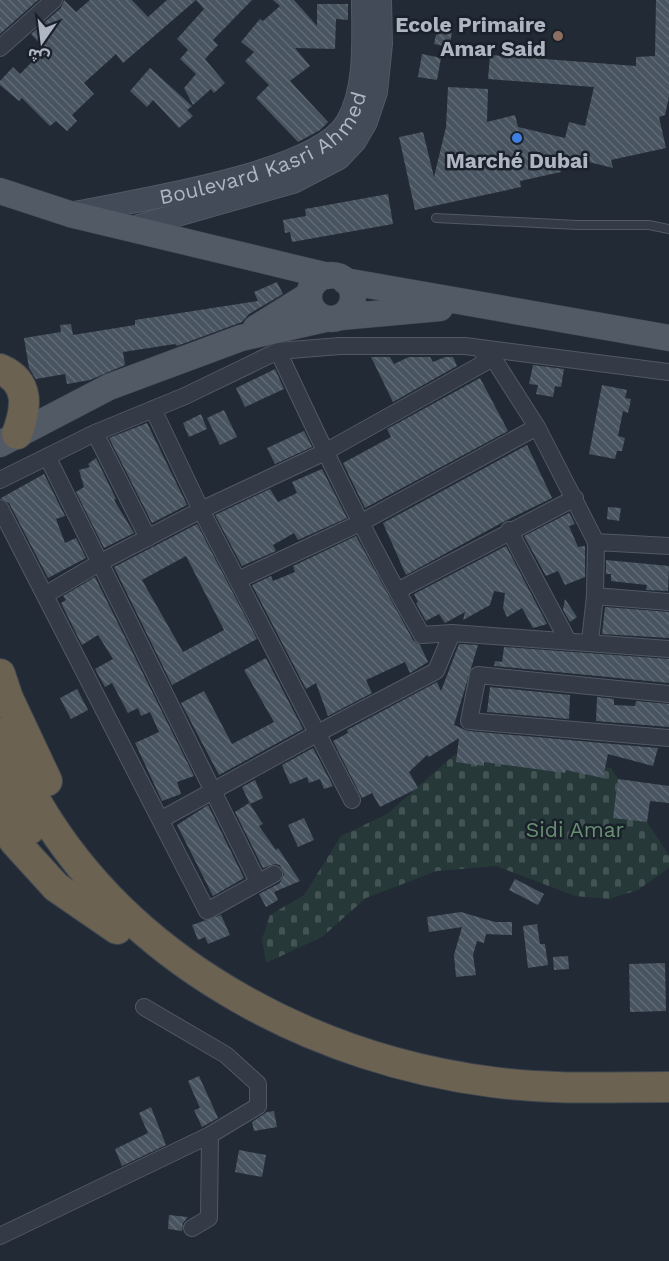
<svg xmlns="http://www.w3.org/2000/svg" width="669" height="1261" font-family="'Work Sans','Noto Sans Arabic',sans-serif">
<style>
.cemetery{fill:url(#cemetery-stones)}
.building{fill:url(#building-back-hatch);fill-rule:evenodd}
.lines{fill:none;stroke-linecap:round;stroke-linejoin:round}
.lane-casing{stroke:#525964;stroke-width:10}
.street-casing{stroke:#525964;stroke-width:18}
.secondary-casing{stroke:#525964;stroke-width:24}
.primary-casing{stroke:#3e454f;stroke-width:27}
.highway-casing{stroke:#3f4650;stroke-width:32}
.lane{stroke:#343b46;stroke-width:8}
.street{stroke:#343b46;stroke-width:16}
.secondary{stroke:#434b58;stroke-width:22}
.primary{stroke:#525a66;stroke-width:26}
.highway{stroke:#6b6252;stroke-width:30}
.education-dot{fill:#8d6e63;stroke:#1a212a;stroke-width:2}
.shop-dot{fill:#3f7fe0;stroke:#1a212a;stroke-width:2}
.labels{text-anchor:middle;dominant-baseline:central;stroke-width:5;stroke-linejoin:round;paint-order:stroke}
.poi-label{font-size:21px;font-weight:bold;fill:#afb6c3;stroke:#1a212a;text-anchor:end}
.street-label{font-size:21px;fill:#afb6c3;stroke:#1a212a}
.park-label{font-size:21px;fill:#689172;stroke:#1a212a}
</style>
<defs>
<pattern id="cemetery-stones" width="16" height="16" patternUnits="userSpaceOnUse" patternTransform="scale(1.5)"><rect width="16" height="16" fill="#263838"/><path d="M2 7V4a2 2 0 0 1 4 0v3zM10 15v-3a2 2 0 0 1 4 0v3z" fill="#435353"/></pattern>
<pattern id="building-back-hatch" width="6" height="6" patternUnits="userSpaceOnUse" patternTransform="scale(1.5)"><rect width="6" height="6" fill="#495461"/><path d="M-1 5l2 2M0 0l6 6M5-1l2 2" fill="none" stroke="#616a76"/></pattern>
</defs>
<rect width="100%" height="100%" fill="#212a35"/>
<path class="cemetery" d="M454,755L611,768L669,855V868L638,890L609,899L575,896L496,866L437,871L366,898L322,937L266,963L262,939L270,915L304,895L341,836L387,814Z"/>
<path class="building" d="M0,0H38L0,34Z
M64,0L76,12L90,0H132L148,17L167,0H196L123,63L116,54L84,83L94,94L72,115L77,121L67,131L56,121L50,126L22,98L19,101L0,85V81L13,67L20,74L45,49L31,34L61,8Z
M196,0H252L213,40L218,45L205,59L225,83L214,93L211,89L193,105L184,88L196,74L180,59L188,50L177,39L204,9Z
M273,0H294L317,26V4H348V20L336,19L335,49L295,48L310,66L290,81L328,122L320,130L298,142L256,98L269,85L245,61L254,52L241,42L260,19L263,21L280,6Z
M656,0H669V97L665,115L659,117L666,148L611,160L613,168L557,154L561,172L520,181L521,187L415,210L399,137L423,132L434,177L446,127L448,87L488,89L487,122L515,115L518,127L565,138L569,122L585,126L594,87L488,79L490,55L636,66V57L655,56Z
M437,30L452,33L449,47L434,44Z
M422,54L441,58L437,80L418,77Z
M150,68L192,106L187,110L193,116L179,128L153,100L147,107L130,91Z
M388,194L393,224L292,242L290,232L285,233L283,220L306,216L305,209Z
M277,282L283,294L249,314L242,322L177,346L175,344L123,352L125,365L90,380L67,384L65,374L36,379L29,368L24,338L61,332L60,325L71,324L73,335L135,325V320L258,301L254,292Z
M371,357H390L394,364L409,357H430L433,362L445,357H453L457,366L393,402Z
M533,365L564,369L561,387L555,386L553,397L536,394L538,385L529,384Z
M275,369L284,389L245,407L236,388Z
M480,378L508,431L365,508L343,463L391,437L387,429Z
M602,385L627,390L625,398L631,399L628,413L623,411L618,436L625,438L622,451H617L615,459L589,454Z
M224,410L237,437L220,445L207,418Z
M201,414L207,429L189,437L183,423Z
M147,423L187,505L152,523L109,438Z
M304,431L312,447L275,464L267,448Z
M527,445L552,498L505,521L406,575L383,523Z
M96,458L116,499L114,500L134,533L104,548L76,492L84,487L79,470L90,467L88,464Z
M322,469L347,518L298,540L294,533L273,545L276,551L242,566L215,515L270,489L278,502L297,493L292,482Z
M44,474L65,516L56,519L65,543L76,538L86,558L48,578L9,503L1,498Z
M608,507L621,508L619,521L607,519Z
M569,513L575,524L569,526L578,547L585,546V577L565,585L558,571L546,576L524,536Z
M197,524L257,639L172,685L114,567ZM186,556L224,630L183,652L142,580Z
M356,536L413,640L420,645L428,662L410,673L405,662L366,680L372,693L328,716L316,683L306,689L252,585L271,576L273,581L295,572L293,566Z
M506,546L547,624L533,628L522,608L507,617L503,608L505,593L494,591L490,605L463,620L465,612L445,623L439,614L426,621L416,603L418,602L414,594Z
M606,560L669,566L668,591L646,590L647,585L611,581V574H606Z
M95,577L194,776L177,782L181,794L162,801L135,743L159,732L150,712L141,716L138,708L128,713L112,683L105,687L95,669L113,659L98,635L82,645L61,603L66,600L63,596Z
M565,599L577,617L570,622L563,610Z
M605,607L669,612V638L602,634Z
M459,644L478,645L454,725L468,731L658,748L653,766L608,754L603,778L566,770L565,773L484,762V766L456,762L459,738L429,757L427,755L409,772L418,788L380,807L372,793L362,798L333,741L348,733L347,730L437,682L441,691Z
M504,647L669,659V683L494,666L495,661L502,662Z
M266,658L303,729L219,775L181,703L204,691L232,744L274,722L244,670Z
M490,687L570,695L569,719L487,712Z
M77,689L88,710L71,719L60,698Z
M597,697L614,699V705L635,706L636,701L669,704V727L596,721Z
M313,748L333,786L324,789L320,779L309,783L307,777L290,784L282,765Z
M618,779L669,786V803L650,801L647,822L613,818Z
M255,780L263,798L250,804L242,787Z
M249,803L263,824L259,826L276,850L278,848L300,881L274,892L278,900L266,907L259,894L280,883L284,874L280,865L275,864L263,868L235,812Z
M208,805L244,878L213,896L177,825Z
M304,818L314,840L298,847L288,825Z
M515,879L544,894L538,905L509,890Z
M461,912L495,922H512V935L486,934L484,943L477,941L473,955L476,975L456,977L454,955L462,927L429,932L427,917Z
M221,915L230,935L208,944L205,937L198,940L192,925Z
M537,924L540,944H545L548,965L528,968L523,926Z
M568,956L569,969L554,970L553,957Z
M665,963L666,1011L630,1012L629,964Z
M199,1076L218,1118L202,1127L194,1110L200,1108L188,1081Z
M151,1107L166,1145L122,1166L115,1149L148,1133L139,1113Z
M274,1111L277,1127L254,1131L252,1122L267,1112Z
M239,1150L266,1155L262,1177L235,1172Z
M169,1215L188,1217L183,1223L182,1231L168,1229Z"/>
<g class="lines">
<g class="lane-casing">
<path id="lane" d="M436,218L577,225H649L669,229"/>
</g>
<g class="street-casing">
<path id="street" d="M0,48L54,0
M278,351C323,448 369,544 422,635L452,633L669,649
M483,353L493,358L537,427L596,542L669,546
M153,409L201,510L352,800
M95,433L148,538
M48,458L258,882
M0,480L95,433L185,396L278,351L340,346H465L669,372
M0,508L207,911L274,874
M509,530L567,639
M238,580L362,522L537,427
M397,591L575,498
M45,595L99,563L201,510L325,452L493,358
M595,596L669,602
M590,641L595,596L596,542
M669,694L478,675L469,721L669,738
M162,819L318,733L436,671L452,633
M192,1228L209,1218L210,1135
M0,1236L210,1135L258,1106V1084L226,1055L144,1007"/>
</g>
<g class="secondary-casing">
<g id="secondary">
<path id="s1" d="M70,214C130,201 316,175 347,122C367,88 363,38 363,0"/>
<path d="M128,229L293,182L339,158L355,141L366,122L376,92L381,44L380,0"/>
</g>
</g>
<g class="primary-casing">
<path id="primary" d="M0,191L70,214L328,276
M309 297a22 22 0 1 1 44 0a22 22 0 1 1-44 0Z
M345,281L669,338
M341,317L440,308
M256,328L309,295
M0,444L109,387L241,338L325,319"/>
</g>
<g class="highway-casing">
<path id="highway" d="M0,369C30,382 27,407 17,434
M0,674L8,698L47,781
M0,733C15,763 30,793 48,821C144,970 320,1060 492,1082C550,1090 610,1087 669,1087
M0,781L30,829
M0,820L15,842L56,887L117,929"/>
</g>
<use href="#lane" class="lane"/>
<use href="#street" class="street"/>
<use href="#secondary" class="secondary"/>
<use href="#primary" class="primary"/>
<use href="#highway" class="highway"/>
</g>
<circle class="education-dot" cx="558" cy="36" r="6"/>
<circle class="shop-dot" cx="517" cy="138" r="6"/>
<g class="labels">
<g class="poi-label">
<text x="546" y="24">Ecole Primaire<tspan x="546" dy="24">Amar Said</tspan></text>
<text x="517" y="160" text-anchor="middle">Marché Dubai</text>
</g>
<g class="street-label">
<text stroke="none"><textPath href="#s1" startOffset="210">Boulevard Kasri Ahmed</textPath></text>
</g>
<g class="park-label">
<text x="575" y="829">Sidi Amar</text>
</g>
</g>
<g transform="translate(42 42) rotate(194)" stroke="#1a212a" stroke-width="4.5" paint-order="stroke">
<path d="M0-4.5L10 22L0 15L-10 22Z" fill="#afb6c3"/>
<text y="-9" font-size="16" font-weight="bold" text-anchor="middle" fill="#afb6c3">ش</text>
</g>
</svg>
